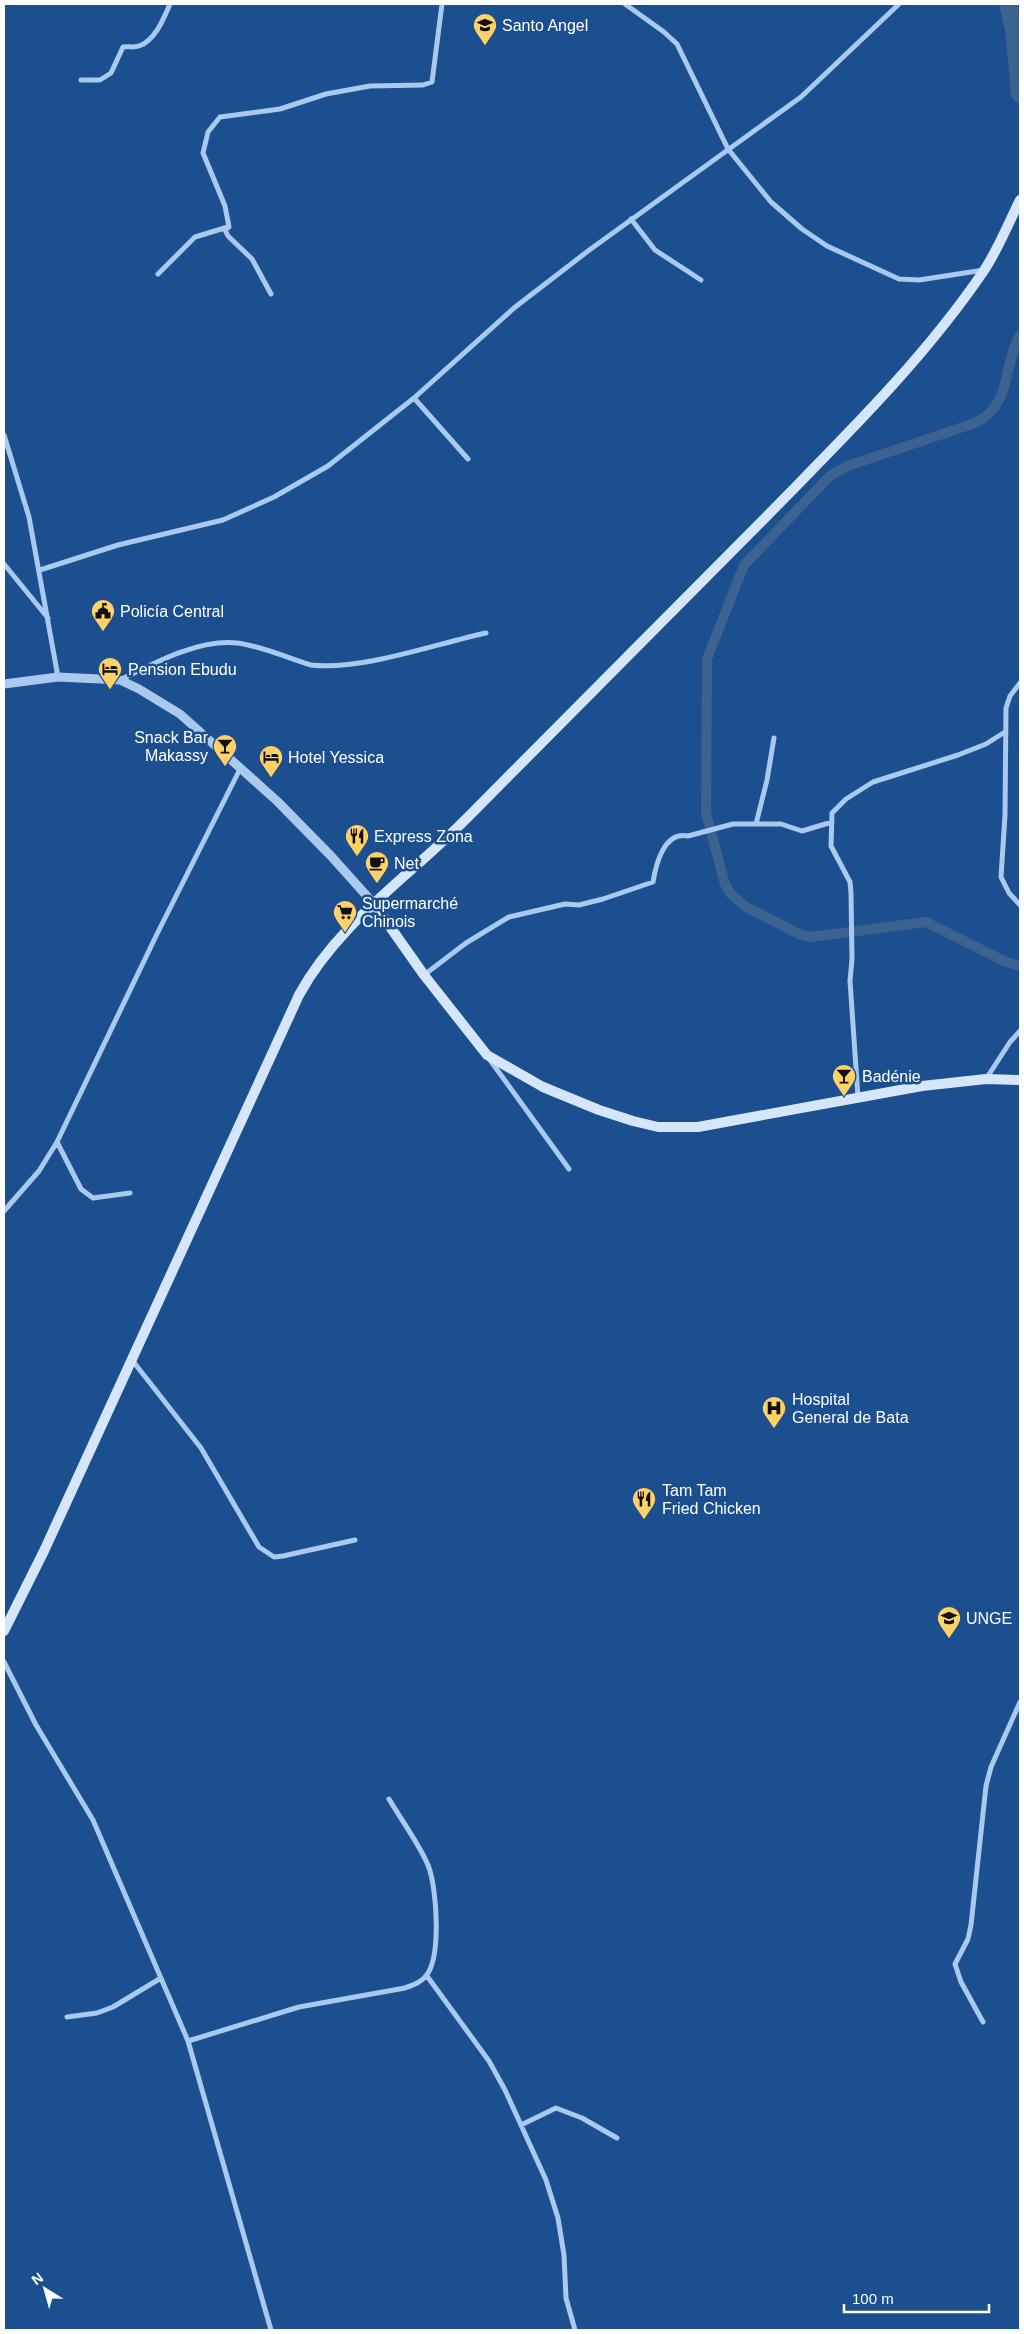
<svg xmlns="http://www.w3.org/2000/svg" width="1024" height="2334" font-family="Helvetica,sans-serif">
<style>
.lines{fill:none;stroke-linecap:round;stroke-linejoin:round}
.canal{stroke:#3c6290;stroke-width:10}
.river{stroke:#3c6290;stroke-width:18}
.minor{stroke:#a9c9ee;stroke-width:5}
.tertiary{stroke:#a9c9ee;stroke-width:9}
.secondary{stroke:#d6e6fa;stroke-width:10}
.labels{text-anchor:middle;dominant-baseline:central;stroke-width:5;stroke-linejoin:round;paint-order:stroke}
.poi-label{font-size:16px;fill:#fff;stroke:#1b4f8f;text-anchor:start}
</style>
<rect width="100%" height="100%" fill="#1b4f8f"/>
<g class="lines">
<path class="canal" d="M1020,335C1002,367 1013,405 975,423L847,466L830,476L744,565L707,659L706,813L725,884L730,893L746,907L801,935L811,937L926,922L1004,961L1020,966"/>
<path class="river" d="M1008,4L1014,28L1020,94"/>
<path class="minor" d="M625,4L664,32L677,44L728,149L771,202L802,229L827,246L899,279L919,280L984,270
M81,80H100L111,73L123,47C128,46 133,48 139,46C155,41 164,18 170,4
M631,219L655,250L701,280
M158,274L195,237L228,227
M271,294L252,259L228,236L225,230L229,227L225,206L203,153L208,132L220,117L280,109L326,94L370,86L423,85L432,82L442,4
M414,398L468,459
M4,435L29,517L58,677
M4,564L48,618
M40,570L118,545L223,520L274,497L328,466L414,398L514,308L588,251L801,97L899,4
M120,680C154,663 198,639 237,643C262,646 287,658 311,665C361,671 435,644 486,633
M1020,683L1010,696L1006,708L1005,815L1001,877L1009,893L1020,905
M756,824L767,780L774,738
M424,975L466,943L509,917L565,904L579,905L603,899L653,882C656,864 664,831 688,836L733,824H781L802,831L832,822
M490,1060L569,1169
M986,1079L1010,1042L1020,1031
M858,1097L850,981L852,959L851,893L850,882L831,846L832,813L846,799L873,782L958,755L986,744L1005,732
M57,1142L81,1189L93,1198L130,1193
M4,1211L39,1171L57,1142L157,934L240,769
M132,1360L201,1448L259,1547L274,1557L283,1556L355,1540
M4,1662L36,1725L93,1820L188,2041L271,2330
M427,1976L489,2061L505,2090L546,2180L558,2218L564,2255L566,2298L575,2330
M67,2017L97,2013L113,2007L161,1978
M983,2022L961,1982L955,1964L968,1939L971,1925L986,1786L991,1767L1020,1702
M188,2041L299,2007L405,1988C413,1985 420,1983 425,1977C442,1960 437,1887 428,1865C418,1842 402,1821 389,1799
M521,2125L556,2108L582,2118L617,2138"/>
<path class="tertiary" d="M4,684L58,677L120,680L139,689L180,714L277,801L331,856L374,904"/>
<path class="secondary" d="M374,904L424,975L487,1055L543,1087L599,1110L633,1121L658,1127H698L922,1086L986,1079L1020,1080
M4,1631L44,1551L299,995C338,923 409,877 466,819C565,719 665,620 764,519C840,441 921,363 983,272C998,250 1008,224 1020,200"/>
</g>
<defs>
<g id="school-pin" transform="scale(1.25)"><path d="M0 17L-7.5 6A9.5 9.5 0 1 1 7.5 6Z" fill="#ffd166" stroke="#1b4f8f"/><path d="M0-5L7-2L0 1L-7-2ZM-4 1L0 2.5L4 1V4Q0 6-4 4Z" fill="#111"/></g>
<g id="civic-pin" transform="scale(1.25)"><path d="M0 17L-7.5 6A9.5 9.5 0 1 1 7.5 6Z" fill="#ffd166" stroke="#1b4f8f"/><path d="M-.6-6.5H3V-4.5H.6V-3L4-1V1h2V6H-6V1h2V-1L-.6-3ZM-1.2 2.5V6h2.4V2.5Z" fill="#111"/></g>
<g id="hotel-pin" transform="scale(1.25)"><path d="M0 17L-7.5 6A9.5 9.5 0 1 1 7.5 6Z" fill="#ffd166" stroke="#1b4f8f"/><path d="M-6-4.5h1.5V1H6V5H4.5V3h-9V5H-6ZM-4 0a1.8 1.8 0 1 1 3.6 0ZM.5 0V-2.5h3Q6-2.5 6 0Z" fill="#111"/></g>
<g id="bar-pin" transform="scale(1.25)"><path d="M0 17L-7.5 6A9.5 9.5 0 1 1 7.5 6Z" fill="#ffd166" stroke="#1b4f8f"/><path d="M-6-5H6L.8 .8V4.5H3.5V6h-7V4.5H-.8V.8Z" fill="#111"/></g>
<g id="restaurant-pin" transform="scale(1.25)"><path d="M0 17L-7.5 6A9.5 9.5 0 1 1 7.5 6Z" fill="#ffd166" stroke="#1b4f8f"/><path d="M-5-6h1v4h1v-4h1v4h1v-4h1v5L-1.5 .5V6h-2V.5L-5-1ZM5-6V6H3V1.5H1.5Q1.5-4 5-6Z" fill="#111"/></g>
<g id="cafe-pin" transform="scale(1.25)"><path d="M0 17L-7.5 6A9.5 9.5 0 1 1 7.5 6Z" fill="#ffd166" stroke="#1b4f8f"/><path d="M-5.5-4.5H6V0H3Q3 3.5 0 3.5H-2.5Q-5.5 3.5-5.5 0ZM3-3.2v2h1.7v-2ZM-6 4.5H4V6H-6Z" fill="#111"/></g>
<g id="supermarket-pin" transform="scale(1.25)"><path d="M0 17L-7.5 6A9.5 9.5 0 1 1 7.5 6Z" fill="#ffd166" stroke="#1b4f8f"/><path d="M-6-5.5h2.5l.6 2H6L4.5 2H-2.5L-4.4-4H-6ZM-1.5 3.2a1.3 1.3 0 1 0 .1 0ZM3 3.2a1.3 1.3 0 1 0 .1 0Z" fill="#111"/></g>
<g id="hospital-pin" transform="scale(1.25)"><path d="M0 17L-7.5 6A9.5 9.5 0 1 1 7.5 6Z" fill="#ffd166" stroke="#1b4f8f"/><path d="M-5-5h3v3.5h4V-5h3V5h-3V1.5h-4V5h-3Z" fill="#111"/></g>
<g id="university-pin" transform="scale(1.25)"><path d="M0 17L-7.5 6A9.5 9.5 0 1 1 7.5 6Z" fill="#ffd166" stroke="#1b4f8f"/><path d="M0-5L7-2L0 1L-7-2ZM-4 1L0 2.5L4 1V4Q0 6-4 4Z" fill="#111"/></g>
</defs>
<g fill-rule="evenodd">
<use href="#school-pin" x="485" y="25"/>
<use href="#civic-pin" x="103" y="611"/>
<use href="#hotel-pin" x="110" y="669"/>
<use href="#bar-pin" x="225" y="746"/>
<use href="#hotel-pin" x="271" y="757"/>
<use href="#restaurant-pin" x="357" y="836"/>
<use href="#cafe-pin" x="377" y="863"/>
<use href="#supermarket-pin" x="345" y="912"/>
<use href="#bar-pin" x="844" y="1076"/>
<use href="#hospital-pin" x="774" y="1408"/>
<use href="#restaurant-pin" x="644" y="1499"/>
<use href="#university-pin" x="949" y="1618"/>
</g>
<g class="labels">
<g class="poi-label">
<text x="502" y="25">Santo Angel</text>
<text x="120" y="611">Policía Central</text>
<text x="128" y="669">Pension Ebudu</text>
<text x="208" y="737" text-anchor="end">Snack Bar<tspan x="208" dy="18">Makassy</tspan></text>
<text x="288" y="757">Hotel Yessica</text>
<text x="374" y="836">Express Zona</text>
<text x="394" y="863">Net</text>
<text x="362" y="903">Supermarché<tspan x="362" dy="18">Chinois</tspan></text>
<text x="862" y="1076">Badénie</text>
<text x="792" y="1399">Hospital<tspan x="792" dy="18">General de Bata</tspan></text>
<text x="662" y="1490">Tam Tam<tspan x="662" dy="18">Fried Chicken</tspan></text>
<text x="966" y="1618">UNGE</text>
</g>
</g>
<rect width="1024" height="2334" fill="none" stroke="#ffffff" stroke-width="10"/>
<g transform="translate(45 2289) rotate(323)" stroke="#1b4f8f" stroke-width="4" paint-order="stroke">
<path d="M0-4L9 19L0 12L-9 19Z" fill="#ffffff"/>
<text y="-8" font-size="14" font-weight="bold" text-anchor="middle" fill="#ffffff">N</text>
</g>
<path d="M844 2304v8h145v-8" fill="none" stroke="#ffffff" stroke-width="2.5"/>
<text x="852" y="2304" font-size="15" fill="#ffffff" stroke="#1b4f8f" stroke-width="4" paint-order="stroke">100 m</text>
</svg>
